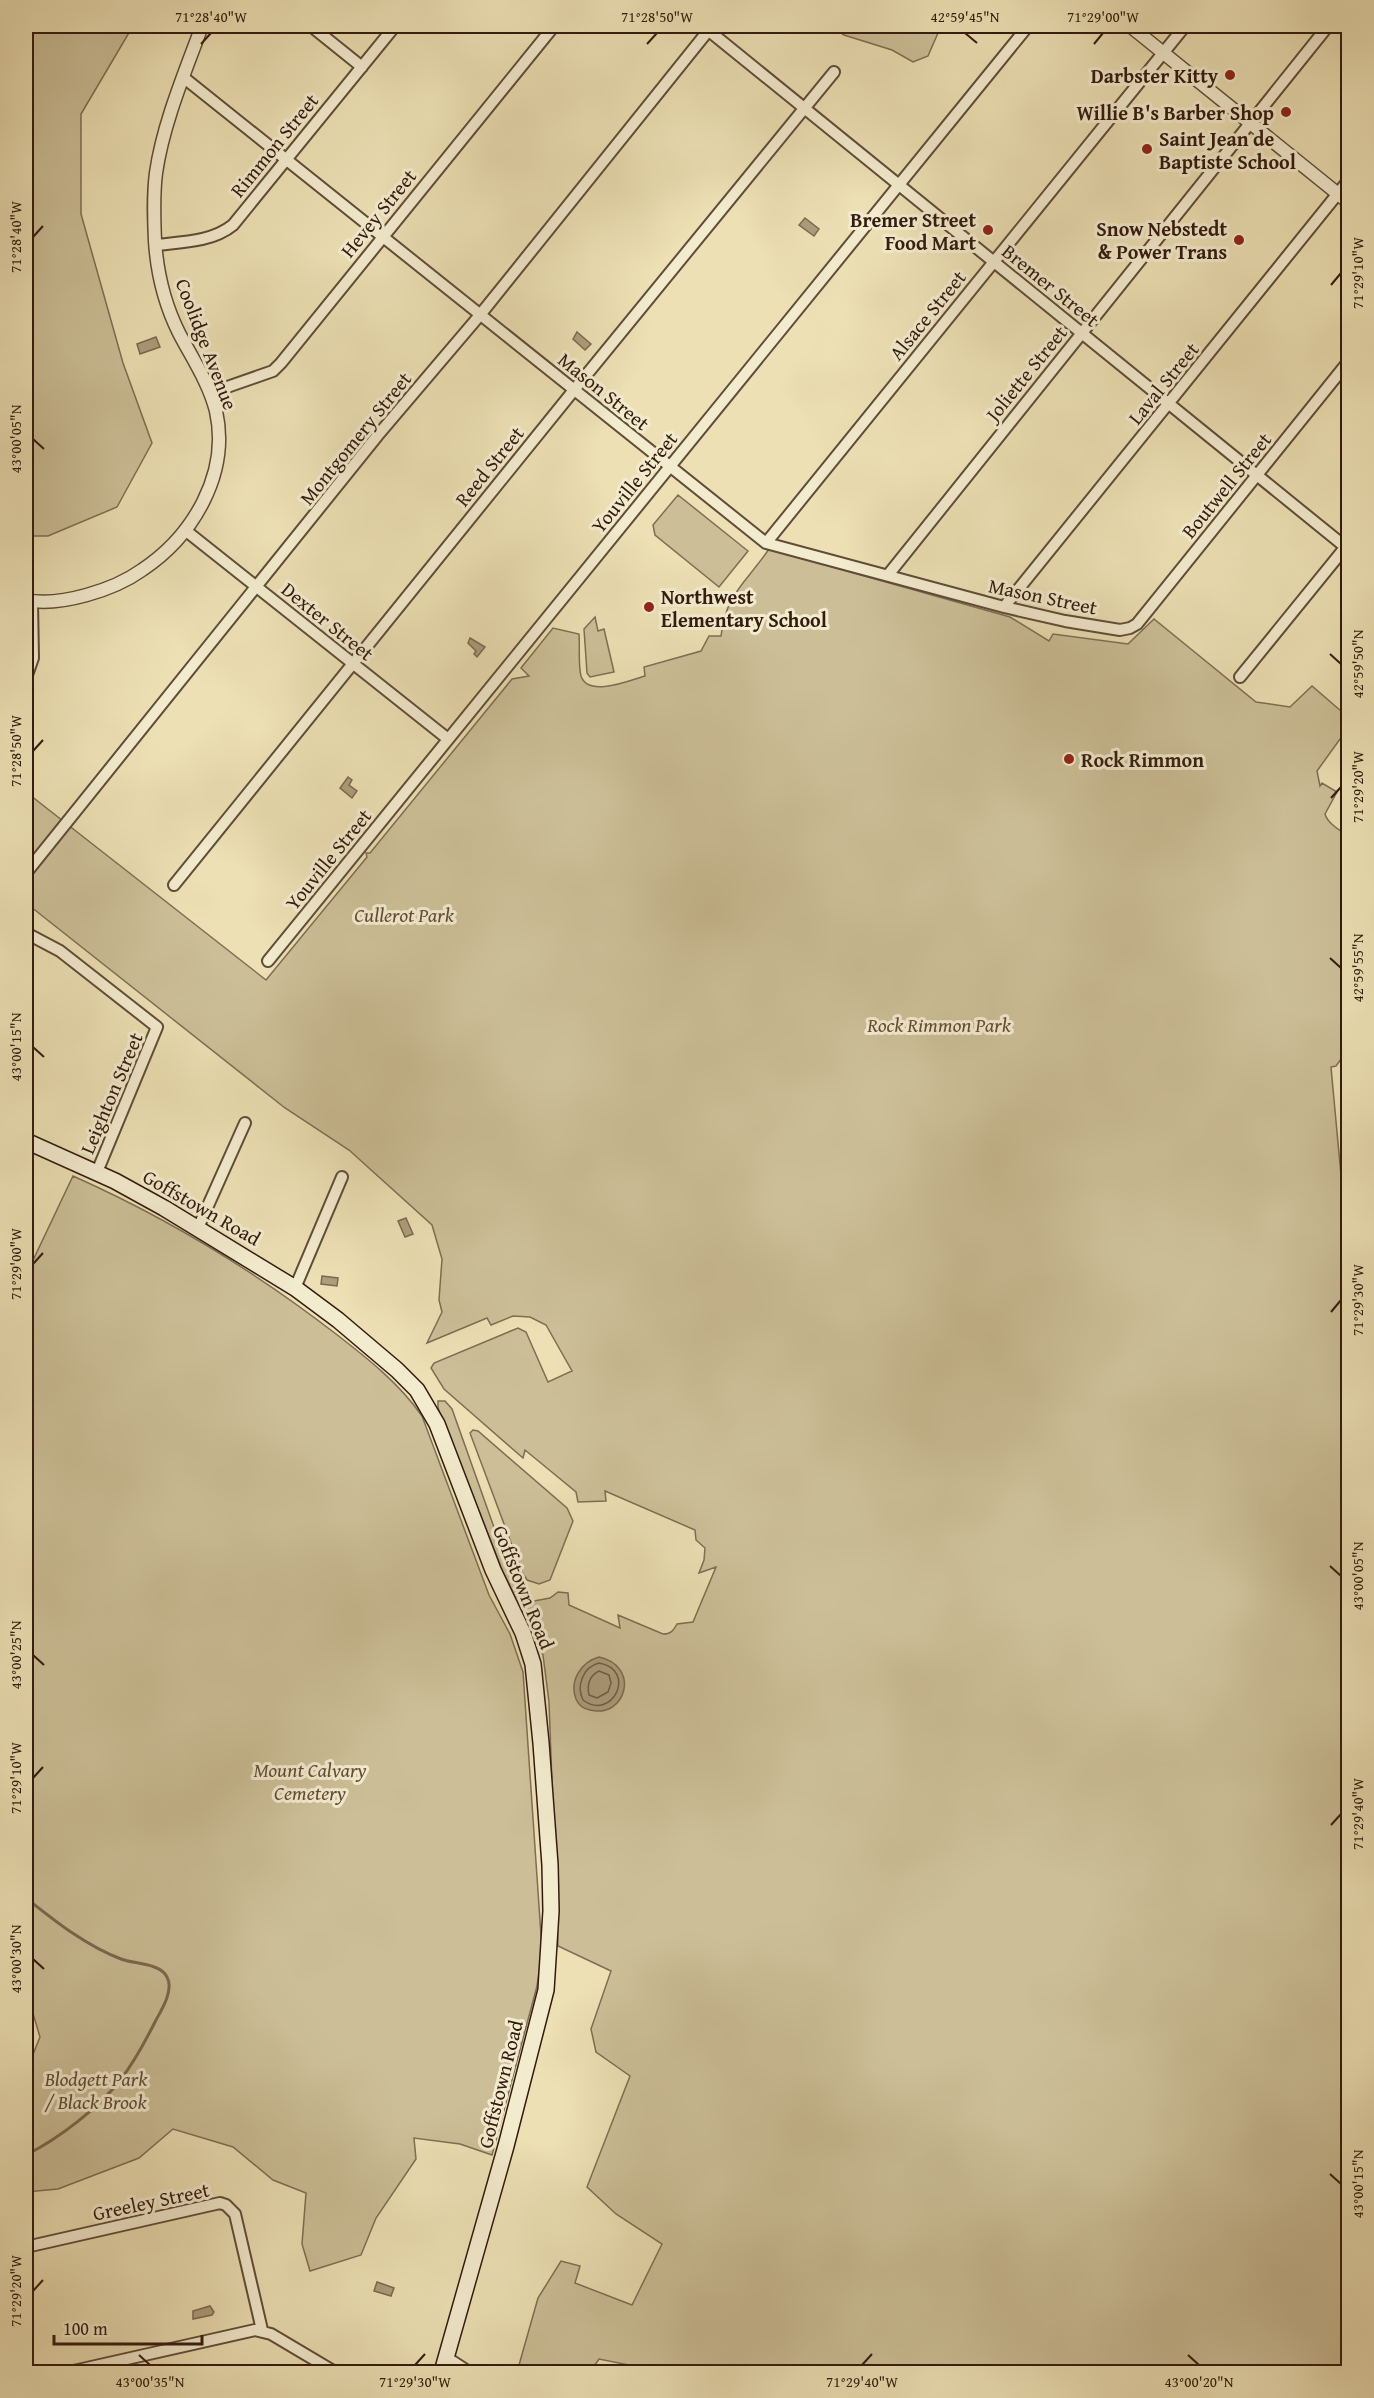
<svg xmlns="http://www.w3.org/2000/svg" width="1374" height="2398" font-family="'Gentium Book Plus',serif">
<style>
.green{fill:#ccbf98;stroke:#7f6d54;stroke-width:1.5}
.water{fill:#ad9d7c;stroke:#7c6950;stroke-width:1.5}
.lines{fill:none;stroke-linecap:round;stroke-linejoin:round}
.shore{stroke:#705c46;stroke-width:1.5}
.stream{stroke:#7c6950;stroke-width:3}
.minor-casing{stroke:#604c38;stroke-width:14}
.tertiary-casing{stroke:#604c38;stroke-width:15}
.secondary-casing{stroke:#321b0f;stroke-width:18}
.minor{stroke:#f3ebce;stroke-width:10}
.tertiary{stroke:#f3ebce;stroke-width:12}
.secondary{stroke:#f3ebce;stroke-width:15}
.ticks{fill:none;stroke:#321b0f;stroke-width:2}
.poi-dot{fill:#8f2418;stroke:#f3ebce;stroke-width:2}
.labels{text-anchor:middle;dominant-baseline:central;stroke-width:6;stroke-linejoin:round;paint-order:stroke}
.poi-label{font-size:20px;font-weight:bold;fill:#321b0f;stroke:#f3ebce;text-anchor:end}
.street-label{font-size:20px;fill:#321b0f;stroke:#f3ebce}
.park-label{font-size:20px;font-style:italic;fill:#604c38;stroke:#f3ebce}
.neatline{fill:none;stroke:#321b0f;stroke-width:2}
.ticks-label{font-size:15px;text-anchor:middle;fill:#321b0f}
</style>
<rect width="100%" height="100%" fill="#ece0b4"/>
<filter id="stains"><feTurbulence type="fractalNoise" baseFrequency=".00333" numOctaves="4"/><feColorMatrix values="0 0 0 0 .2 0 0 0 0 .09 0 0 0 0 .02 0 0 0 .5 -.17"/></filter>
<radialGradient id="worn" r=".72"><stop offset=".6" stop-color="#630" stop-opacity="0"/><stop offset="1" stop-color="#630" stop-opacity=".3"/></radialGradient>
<path class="green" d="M26,26H133L81,114V214L123,363L152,443L117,507L48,536H26Z
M829,26H911L938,33L928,56L913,62L892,50L844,35Z
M678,495L748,551L719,587L655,535L653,525Z
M769,549L1010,617L1049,641L1053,634L1128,644L1154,619L1256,702L1290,707L1312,686L1348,717V728L1317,771L1320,786L1322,783L1337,792L1325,814C1328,824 1340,830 1348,836V1031L1344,1055L1336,1066L1331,1067L1343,1197L1348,1203V2372H652L644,2368L599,2359L590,2372H517L538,2298L561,2261L580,2266L575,2283L632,2305L662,2244L616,2214L587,2187L630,2076L596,2052L591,2029L611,1971L558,1946L549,1702L543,1655L503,1572L438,1408V1401H445L452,1409L512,1578L523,1595L534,1601L550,1598L558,1592L568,1593L569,1605L620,1628L618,1615L663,1634C671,1634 673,1631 677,1624L693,1622L716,1567L699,1573L704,1560L705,1548L696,1540L695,1530L605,1491L606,1501L578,1502L576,1492L525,1450L523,1458L444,1389L431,1368L434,1363L518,1328L526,1332L548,1382L572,1371L546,1325L530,1317L513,1316L491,1325L487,1318L427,1343L442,1312L439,1300L442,1259L432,1225L349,1150L285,1108L26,903V792L266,980L367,857L366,853H370L512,679L529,676L521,668L553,628L579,634C580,647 578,664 581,676C588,698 631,680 645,676L644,667L701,651L709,636H721C726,593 746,583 769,549Z
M595,617L598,631L604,629L614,672L590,677L587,673L584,629Z
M73,1176C165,1217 256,1272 336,1334C367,1358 399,1383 422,1416L489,1595L510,1634L523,1672L542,1950L537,1986L492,2155L460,2144L414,2138L416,2159L376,2218L361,2255L310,2271L302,2244L306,2193L273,2180L233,2147L173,2129L139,2158L58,2189L26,2192V2072L40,2037L29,2000L26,1998V1275Z
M473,1430L478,1431L567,1508L573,1521L550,1580L539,1584L527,1580L522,1572L470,1433Z"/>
<path class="water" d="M805,218L819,229L814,236L799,225Z
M577,332L591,344L585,350L573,339Z
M156,337L160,347L140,354L137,344Z
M470,638L485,647L477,657L474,654L476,651L468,643Z
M348,777L352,780L349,785L357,791L352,798L340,788Z
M406,1218L413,1234L405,1237L398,1221Z
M322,1276L338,1278L337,1286L321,1284Z
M599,1657C641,1666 626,1719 590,1710C584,1709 579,1706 576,1699C569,1681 581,1662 599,1657Z
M377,2282L394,2288L391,2296L374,2291Z
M210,2306L214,2312L212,2315L193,2319V2311Z"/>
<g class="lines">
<path class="shore" d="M599,1663C638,1670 612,1722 583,1700C576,1686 583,1667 599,1663Z
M599,1671L609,1675L611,1683L608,1692L597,1698L589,1695C587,1685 589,1676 599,1671Z"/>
<path class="stream" d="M26,1898C55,1921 86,1946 121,1959C134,1964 160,1963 167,1977C174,1990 162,2009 156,2020C146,2040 135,2061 121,2079C99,2108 58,2139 26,2155"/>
<g class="minor-casing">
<path id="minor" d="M311,26L362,67
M703,26L1348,549
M183,77L766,543L1004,607L1065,621L1120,630L1130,628L1137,624L1348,362
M156,245C182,242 212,242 233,225L395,26
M210,393L273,371L281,363L554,26
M185,530L448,739
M766,543L1185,26
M888,575L1328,26
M1004,607L1348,181
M1240,677L1348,544
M26,678L33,658L32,601
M26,873L378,435L480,315L712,26
M174,885L574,390L834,72
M26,933L60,951L157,1027L97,1172
M268,961L1028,26
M198,1228L245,1123
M295,1288L342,1177
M26,2247L220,2203L226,2205L235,2214L262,2330
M446,2357L469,2372
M69,2372L255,2330L271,2334L335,2372"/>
</g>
<g class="tertiary-casing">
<path id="tertiary" d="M1130,26L1348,202
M26,600C60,607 114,590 142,570C193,536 230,474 216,411C209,383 192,358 179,333C165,305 157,272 155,241C154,218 153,196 156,173C163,124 185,72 202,26"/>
</g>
<g class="secondary-casing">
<path id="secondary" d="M26,1141L115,1181L164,1208L295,1288L338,1320L397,1370L417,1390L437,1424L493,1570L523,1633L533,1664L541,1743L550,1865L551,1911L546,1990L506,2146L442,2372"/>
</g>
<use href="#minor" class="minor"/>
<use href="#tertiary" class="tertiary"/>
<use href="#secondary" class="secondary"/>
</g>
<path class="ticks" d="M965,33L977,43M201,44L211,33M647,44L657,33M1094,44L1103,33M33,237L43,226M1331,285L1341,273M33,439L44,449M1330,654L1341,664M33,751L43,740M1331,798L1341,787M1330,958L1341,968M33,1047L44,1057M33,1264L43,1253M1331,1312L1341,1300M1330,1566L1341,1576M33,1655L44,1665M33,1778L43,1767M1331,1825L1341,1814M33,1959L44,1969M1330,2174L1341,2184M33,2291L43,2280M139,2355L150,2365M1188,2355L1199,2365M415,2365L425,2354M862,2365L872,2354"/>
<g class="poi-dot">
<circle cx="1230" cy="75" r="6"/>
<circle cx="1286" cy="112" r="6"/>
<circle cx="1147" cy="149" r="6"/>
<circle cx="988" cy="230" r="6"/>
<circle cx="1239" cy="240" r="6"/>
<circle cx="649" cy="607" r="6"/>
<circle cx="1069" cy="759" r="6"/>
</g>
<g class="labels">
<g class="poi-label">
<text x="1218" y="75">Darbster Kitty</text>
<text x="1274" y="112">Willie B's Barber Shop</text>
<text x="1159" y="138" text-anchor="start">Saint Jean de<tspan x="1159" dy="23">Baptiste School</tspan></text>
<text x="976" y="219">Bremer Street<tspan x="976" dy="23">Food Mart</tspan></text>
<text x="1227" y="228">Snow Nebstedt<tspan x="1227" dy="23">&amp; Power Trans</tspan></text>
<text x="661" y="596" text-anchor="start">Northwest<tspan x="661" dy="23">Elementary School</tspan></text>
<text x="1081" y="759" text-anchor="start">Rock Rimmon</text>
</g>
<g class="street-label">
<text transform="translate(274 145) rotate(-51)">Rimmon Street</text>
<text transform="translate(378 213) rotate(-51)">Hevey Street</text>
<text transform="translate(1051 285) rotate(39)">Bremer Street</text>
<text transform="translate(927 315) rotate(-51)">Alsace Street</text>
<text transform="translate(207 344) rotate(69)">Coolidge Avenue</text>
<text transform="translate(1026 373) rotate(-51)">Joliette Street</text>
<text transform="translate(1163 383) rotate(-51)">Laval Street</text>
<text transform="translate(604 391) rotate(39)">Mason Street</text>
<text transform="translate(355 438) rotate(-51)">Montgomery Street</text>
<text transform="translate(489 466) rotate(-51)">Reed Street</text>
<text transform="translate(634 482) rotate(-51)">Youville Street</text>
<text transform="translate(1226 485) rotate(-51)">Boutwell Street</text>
<text transform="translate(1043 596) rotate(12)">Mason Street</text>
<text transform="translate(328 621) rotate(39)">Dexter Street</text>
<text transform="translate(328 859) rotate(-51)">Youville Street</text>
<text transform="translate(111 1093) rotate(-67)">Leighton Street</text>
<text transform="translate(202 1207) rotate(30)">Goffstown Road</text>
<text transform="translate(524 1587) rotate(68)">Goffstown Road</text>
<text transform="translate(500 2084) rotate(-76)">Goffstown Road</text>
<text transform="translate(151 2201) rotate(-12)">Greeley Street</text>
</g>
<g class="park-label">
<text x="404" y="914">Cullerot Park</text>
<text x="939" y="1024">Rock Rimmon Park</text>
<text x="310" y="1769">Mount Calvary<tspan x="310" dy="23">Cemetery</tspan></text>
<text x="96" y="2078">Blodgett Park<tspan x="96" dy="23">/ Black Brook</tspan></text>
</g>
</g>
<rect width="1374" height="2398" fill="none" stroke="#ece0b4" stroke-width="66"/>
<path d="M54 2335v9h148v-9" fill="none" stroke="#321b0f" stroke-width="3"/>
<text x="63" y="2335" font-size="18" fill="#321b0f" stroke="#f3ebce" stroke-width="4.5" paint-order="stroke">100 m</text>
<rect x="33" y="33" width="1308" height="2332" class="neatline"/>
<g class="ticks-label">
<text x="211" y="22">71°28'40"W</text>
<text x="657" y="22">71°28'50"W</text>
<text x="965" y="22">42°59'45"N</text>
<text x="1103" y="22">71°29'00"W</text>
<text transform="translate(16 237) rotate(-90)" y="5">71°28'40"W</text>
<text transform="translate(1358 273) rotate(-90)" y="5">71°29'10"W</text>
<text transform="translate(16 439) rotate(-90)" y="5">43°00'05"N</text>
<text transform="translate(1358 664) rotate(-90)" y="5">42°59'50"N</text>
<text transform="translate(16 751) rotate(-90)" y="5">71°28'50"W</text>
<text transform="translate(1358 787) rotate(-90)" y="5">71°29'20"W</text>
<text transform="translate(1358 968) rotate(-90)" y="5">42°59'55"N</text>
<text transform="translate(16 1047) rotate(-90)" y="5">43°00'15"N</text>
<text transform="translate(16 1264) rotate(-90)" y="5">71°29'00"W</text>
<text transform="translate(1358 1300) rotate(-90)" y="5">71°29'30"W</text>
<text transform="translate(1358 1576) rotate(-90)" y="5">43°00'05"N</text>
<text transform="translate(16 1655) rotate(-90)" y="5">43°00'25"N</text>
<text transform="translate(16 1778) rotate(-90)" y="5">71°29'10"W</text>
<text transform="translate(1358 1814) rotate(-90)" y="5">71°29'40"W</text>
<text transform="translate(16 1959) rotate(-90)" y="5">43°00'30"N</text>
<text transform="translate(1358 2184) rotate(-90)" y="5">43°00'15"N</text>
<text transform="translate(16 2291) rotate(-90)" y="5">71°29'20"W</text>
<text x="150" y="2387">43°00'35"N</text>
<text x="415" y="2387">71°29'30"W</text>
<text x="862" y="2387">71°29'40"W</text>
<text x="1199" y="2387">43°00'20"N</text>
</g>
<rect width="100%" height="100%" filter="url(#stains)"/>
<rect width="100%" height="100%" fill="url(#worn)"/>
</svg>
